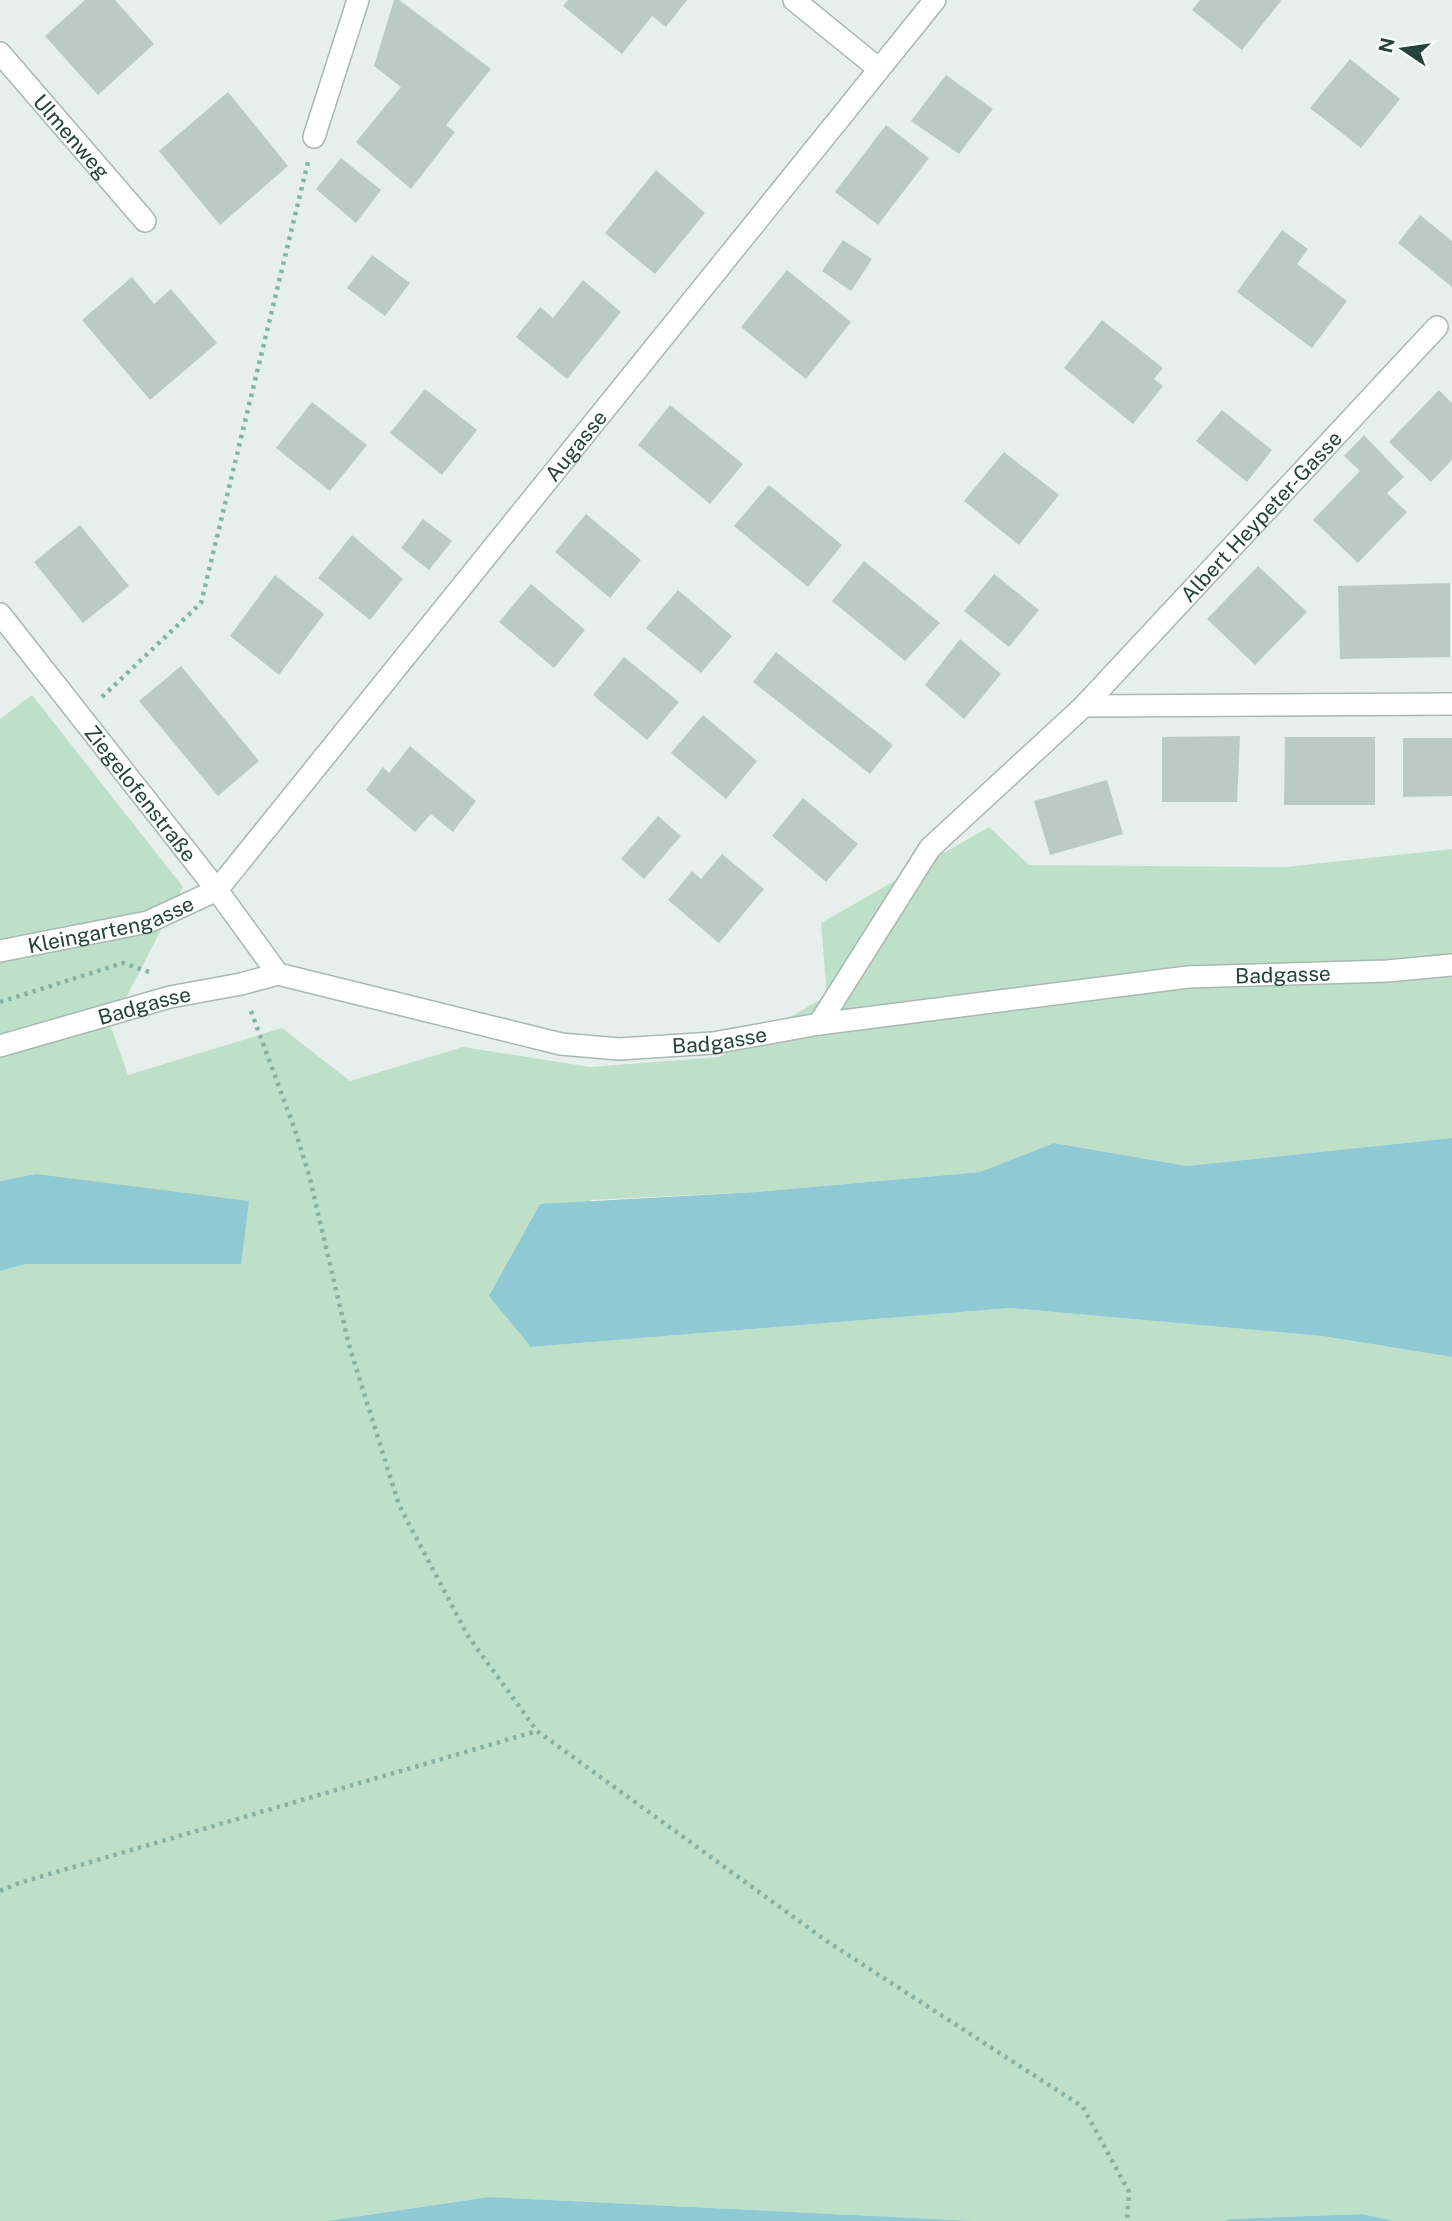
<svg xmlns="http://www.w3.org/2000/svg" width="1452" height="2221" font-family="'Public Sans',sans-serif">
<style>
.green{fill:#bfe0c8}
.water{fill:#8ec9d4}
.building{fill:#bbcac4}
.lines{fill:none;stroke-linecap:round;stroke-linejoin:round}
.minor-casing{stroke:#a8b8b2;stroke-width:24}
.path{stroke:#86b3a5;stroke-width:4.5;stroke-dasharray:3.5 5;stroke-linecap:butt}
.minor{stroke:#fff;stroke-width:21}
.labels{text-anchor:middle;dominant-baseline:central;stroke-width:5;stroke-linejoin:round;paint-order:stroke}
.street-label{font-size:21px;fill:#24423a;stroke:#f7fbf9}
</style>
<rect width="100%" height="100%" fill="#e6efeb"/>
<path class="green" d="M32,695L183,887L111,1027L128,1075L282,1028L350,1081L463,1047L590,1067L719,1057L827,996L821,923L989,827L1029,865L1286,867L1452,849V1138L1187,1166L1054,1143L980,1172L757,1192L591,1200L531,1347L1011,1308L1322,1336L1452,1357V2221H1394L1362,2214L1230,2219L1225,2221H975L489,2197L327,2221H0V1271L26,1264L36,1174L0,1181V719Z"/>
<path class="water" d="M1452,1138V1357L1322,1336L1011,1308L531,1347L489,1296L540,1204L757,1192L980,1172L1054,1143L1187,1166Z
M36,1174L249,1201L241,1264H26L0,1271V1181Z
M489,2197L975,2221H327Z
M1362,2214L1394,2221H1225L1230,2219Z"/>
<path class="building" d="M85,0H115L154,44L98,95L45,36Z
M394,0H399L491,69L446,125L455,132L411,189L356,142L401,87L374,66Z
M568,0H687L666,27L652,16L622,54L563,6Z
M1200,0H1280L1281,1L1242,50L1192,10Z
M1350,59L1400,99L1361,148L1310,108Z
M946,75L993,109L959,154L911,121Z
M228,92L288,166L220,225L159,151Z
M886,125L929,158L878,225L835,192Z
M341,158L381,190L356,223L316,189Z
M656,170L705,213L655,274L605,233Z
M1420,215L1452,241V287L1398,243Z
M1282,230L1308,249L1297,264L1347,301L1312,348L1237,292Z
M843,240L872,259L851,291L822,271Z
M372,255L410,283L385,316L347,288Z
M787,270L851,322L806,379L741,327Z
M132,277L154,304L171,289L217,343L150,400L82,320Z
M583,280L621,312L567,379L516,337L540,307L553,318Z
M1102,320L1163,368L1154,379L1163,386L1133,424L1064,368Z
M425,389L477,430L442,475L390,433Z
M1439,390L1452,403V460L1431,482L1389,442Z
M312,402L367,445L330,491L276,448Z
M670,405L743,464L710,504L638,445Z
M1222,410L1272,450L1247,482L1196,441Z
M1364,435L1404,477L1387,493L1407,512L1358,563L1313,520L1360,471L1344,456Z
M1004,452L1059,495L1019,545L964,501Z
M769,485L842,545L808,587L734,526Z
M586,514L641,560L610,598L555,552Z
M423,519L452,541L429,570L401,548Z
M80,525L129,586L83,623L34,562Z
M352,535L403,579L370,620L318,578Z
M864,561L940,623L905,661L832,601Z
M1258,566L1307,612L1255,665L1207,619Z
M994,574L1039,610L1009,647L964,611Z
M275,575L324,614L279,675L230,636Z
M1450,583V657L1340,659L1338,586Z
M531,584L585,630L554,668L499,622Z
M678,590L732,636L701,673L646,628Z
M960,639L1001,674L964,719L925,685Z
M776,652L893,745L870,774L753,682Z
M624,657L679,702L647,740L593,695Z
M181,666L259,761L218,796L139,701Z
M703,715L757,761L726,799L671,753Z
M1240,736L1237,802H1162V737Z
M1285,737H1375V805H1284Z
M1403,738H1452V796L1403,797Z
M410,746L476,801L453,832L431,814L415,832L366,790L383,767L389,773Z
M1107,780L1123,834L1050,855L1034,801Z
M803,798L858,844L826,882L772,836Z
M658,816L681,836L644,879L621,859Z
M722,854L764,889L719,943L668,900L692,871L701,879Z"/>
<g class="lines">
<g class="minor-casing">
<g id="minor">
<path d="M794,0L879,69"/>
<path id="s1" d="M0,53L145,221"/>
<path d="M314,137L358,0"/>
<path id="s2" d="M0,614L217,890L278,974"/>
<path d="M1084,706L1452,704"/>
<path id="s3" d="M0,951L148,922L217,890L935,0"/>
<path id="s4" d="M819,1024L930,848L1084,706L1437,327"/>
<path id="s5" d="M0,1046L170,997L241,984L278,974L561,1044L619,1049L713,1043L819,1024L1188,977L1387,971L1452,965"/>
</g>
</g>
<path class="path" d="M102,697L201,603L308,162
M0,1002L123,963L149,972
M251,1011L295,1130L309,1175L349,1345L399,1505L468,1636L537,1731L828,1942L1083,2107L1129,2192L1127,2221
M0,1891L19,1883L537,1731"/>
<use href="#minor" class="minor"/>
</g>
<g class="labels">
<g class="street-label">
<text stroke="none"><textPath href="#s1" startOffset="110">Ulmenweg</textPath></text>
<text stroke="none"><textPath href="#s3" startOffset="798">Augasse</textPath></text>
<text stroke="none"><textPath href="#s4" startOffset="677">Albert Heypeter-Gasse</textPath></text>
<text stroke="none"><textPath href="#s2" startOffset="228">Ziegelofenstraße</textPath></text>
<text stroke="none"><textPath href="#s3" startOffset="114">Kleingartengasse</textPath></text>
<text stroke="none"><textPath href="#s5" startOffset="1306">Badgasse</textPath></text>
<text stroke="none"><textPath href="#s5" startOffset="150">Badgasse</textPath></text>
<text stroke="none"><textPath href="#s5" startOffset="738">Badgasse</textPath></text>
</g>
</g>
<g transform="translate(1403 49) rotate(283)" stroke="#f7fbf9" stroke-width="5" paint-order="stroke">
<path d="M0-5L12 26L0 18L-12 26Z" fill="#24423a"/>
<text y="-10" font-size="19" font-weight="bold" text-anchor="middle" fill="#24423a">N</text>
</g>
</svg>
